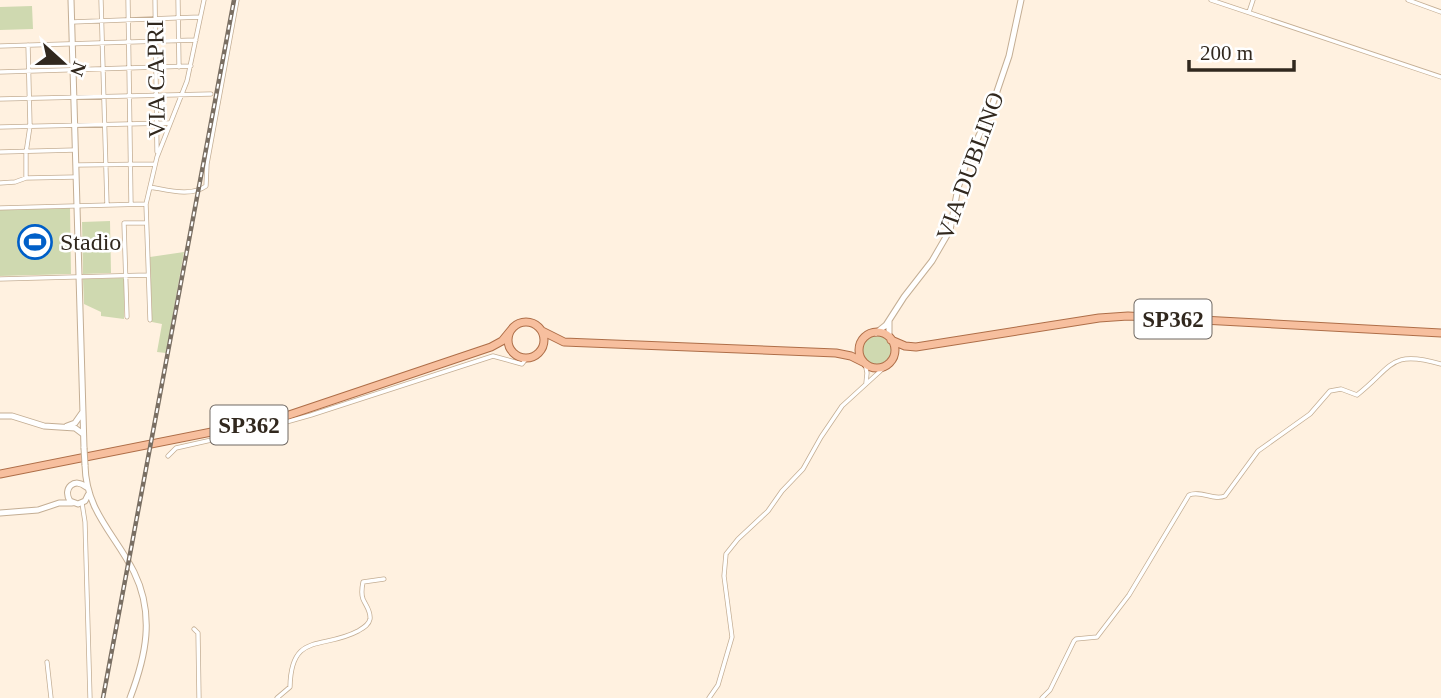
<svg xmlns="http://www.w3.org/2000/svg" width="1441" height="698" font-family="Georgia,serif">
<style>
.green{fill:#cfd9b0}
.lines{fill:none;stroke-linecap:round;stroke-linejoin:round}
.street-casing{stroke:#c4ae94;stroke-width:5}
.secondary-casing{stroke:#c4ae94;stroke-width:7}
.primary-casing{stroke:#ae6e48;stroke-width:9}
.street{stroke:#fff;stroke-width:3.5}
.secondary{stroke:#fff;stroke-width:5}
.primary{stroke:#f7bf9e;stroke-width:7}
.rail-casing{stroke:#7a6f63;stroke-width:4.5}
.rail{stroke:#fff;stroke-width:2;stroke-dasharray:5;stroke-linecap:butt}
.secondary-bridge-casing{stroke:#c4ae94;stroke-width:7;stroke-linecap:butt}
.secondary-bridge{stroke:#fff;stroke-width:5}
.labels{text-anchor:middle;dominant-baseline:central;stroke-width:5;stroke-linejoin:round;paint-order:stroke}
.shield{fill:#fff;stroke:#6f6862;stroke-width:2}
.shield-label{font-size:23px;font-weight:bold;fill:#31281e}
.street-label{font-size:24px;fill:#31281e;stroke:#fff}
.poi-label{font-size:24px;fill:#31281e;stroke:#fff;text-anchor:start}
</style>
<rect width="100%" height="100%" fill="#fff1e0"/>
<path class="green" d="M32,6L33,29L0,30V7Z
M70,208L71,274L0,276V210Z
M110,221L111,273L83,274L82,222Z
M184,252L166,353L157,352L162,324L152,322L150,257Z
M124,278V319L101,316V312L84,304L83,279Z
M862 350a15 15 0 1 1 30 0a15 15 0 1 1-30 0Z"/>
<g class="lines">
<g class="street-casing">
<path id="street" d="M101,0L107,205
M128,0L131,204
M155,0L157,152
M178,0L179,67
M1211,0L1441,77
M1408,0L1441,12
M1249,12L1253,0
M72,22L200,17
M0,46L196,40
M0,72L191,66
M0,99L211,94
M0,127L169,123
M0,152L75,150
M77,165L155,164
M26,178V153L30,126L28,45
M0,183L15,182L26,178L76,177
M150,187C168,190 191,197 206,186L207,164L237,0
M0,208L146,204
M0,279L148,275
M127,317L124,223H146
M150,320L146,204L157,157L187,81L204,0
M865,363L867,373L866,383
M168,456L176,448L265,428L311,415L493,356L522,364L527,358
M82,503L85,522L90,698
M194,629L198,633L199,698
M47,662L51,698
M277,698L290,687C291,631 323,650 358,631C363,628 369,625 370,619C371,611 366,606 363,599C361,594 362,587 363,582L384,579
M709,698L718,685L732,637L724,576L726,554L738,539L768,511L782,491L803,469L821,437L842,406L888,364
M1042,698L1050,690L1074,641L1076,639L1097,637L1129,595L1189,495C1201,490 1214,501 1225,496L1258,451L1310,414L1330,391L1341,389L1357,395C1393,367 1389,349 1441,364"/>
</g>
<g class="secondary-casing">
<path id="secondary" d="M71,0L84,448
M876,333L886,325L904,297L932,261L950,230L958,188L966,164L991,109L1009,56L1021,0
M889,337V321
M0,416H12L44,426L75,428L83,434
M67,426L75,423L82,413
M85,465C86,511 114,533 134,572C155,615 146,656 130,698
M86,487C75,477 62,488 70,501L78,504L85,501L88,495
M0,513L38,510L59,503H72"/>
</g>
<g class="primary-casing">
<path id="primary" d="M508 340a18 18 0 1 1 36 0a18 18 0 1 1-36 0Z
M542,331L564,342L836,353L851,356L863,362
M859 350a18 18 0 1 1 36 0a18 18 0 1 1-36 0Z
M891,340L905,346L916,347L1099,318L1128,316L1441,333
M0,474L277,419L491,347L502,341L511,330"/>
</g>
<use href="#street" class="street"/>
<use href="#secondary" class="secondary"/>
<use href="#primary" class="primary"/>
<g class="rail-casing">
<path id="rail" d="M103,698L234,0"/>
</g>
<use href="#rail" class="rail"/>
<g class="secondary-bridge-casing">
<path id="secondary-bridge" d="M84,448L85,465"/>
</g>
<use href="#secondary-bridge" class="secondary-bridge"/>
</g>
<defs>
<g id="stadium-ring" transform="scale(1.75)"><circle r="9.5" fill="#fff" stroke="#005fc8" stroke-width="1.5"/><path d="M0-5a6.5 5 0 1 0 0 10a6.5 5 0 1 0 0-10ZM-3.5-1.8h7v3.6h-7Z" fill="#005fc8"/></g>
</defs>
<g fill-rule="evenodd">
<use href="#stadium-ring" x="35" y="242"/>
</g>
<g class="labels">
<g class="shield">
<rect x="1134.5" y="299.5" width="77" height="39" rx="5"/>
<rect x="210.5" y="405.5" width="77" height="39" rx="5"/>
</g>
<g class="shield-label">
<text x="1173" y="319">SP362</text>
<text x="249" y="425">SP362</text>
</g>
<g class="street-label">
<text transform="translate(156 79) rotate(-91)">VIA CAPRI</text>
<text transform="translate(970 166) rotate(-70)">VIA DUBLINO</text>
</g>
<g class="poi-label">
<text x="60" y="242">Stadio</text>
</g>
</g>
<g transform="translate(63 63) rotate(111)" stroke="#ffffff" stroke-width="5" paint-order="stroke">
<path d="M0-5L12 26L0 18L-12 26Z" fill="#31281e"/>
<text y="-10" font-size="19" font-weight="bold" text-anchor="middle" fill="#31281e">N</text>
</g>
<path d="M1189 60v10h105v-10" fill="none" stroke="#31281e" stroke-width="3.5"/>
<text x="1200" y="60" font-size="21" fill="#31281e" stroke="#ffffff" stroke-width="5" paint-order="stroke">200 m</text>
</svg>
